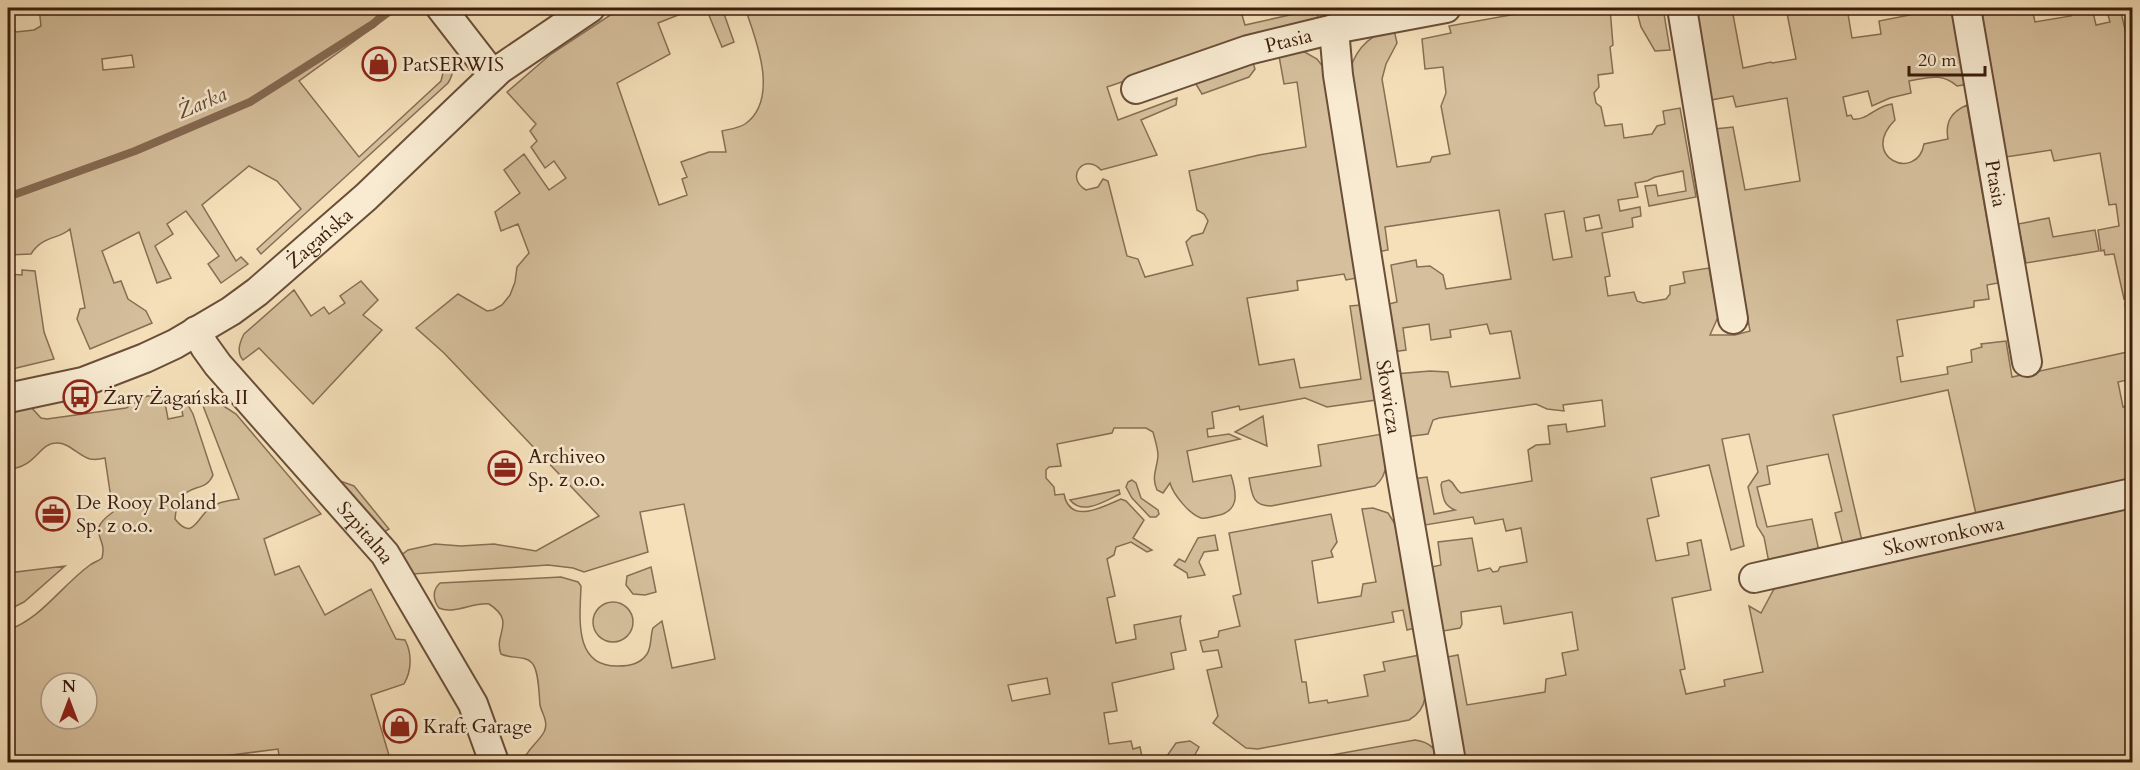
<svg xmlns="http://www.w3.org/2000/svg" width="2140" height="770" font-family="Cardo,serif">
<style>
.green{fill:#d5bf9c;stroke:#886e54;stroke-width:1.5;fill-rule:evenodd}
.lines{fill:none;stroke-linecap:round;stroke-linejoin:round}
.stream{stroke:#856a51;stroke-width:8}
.minor-casing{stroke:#6a4e38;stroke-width:32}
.minor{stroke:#f8ebd2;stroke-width:28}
.labels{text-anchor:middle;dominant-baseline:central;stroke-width:5;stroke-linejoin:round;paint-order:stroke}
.street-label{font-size:20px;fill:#3b1d0c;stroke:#f8ebd2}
.poi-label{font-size:20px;fill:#3b1d0c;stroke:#f8ebd2;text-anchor:start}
.water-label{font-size:21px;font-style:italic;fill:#664a34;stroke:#f8ebd2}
</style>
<rect width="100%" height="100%" fill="#f5e0ba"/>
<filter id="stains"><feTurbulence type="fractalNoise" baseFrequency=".00333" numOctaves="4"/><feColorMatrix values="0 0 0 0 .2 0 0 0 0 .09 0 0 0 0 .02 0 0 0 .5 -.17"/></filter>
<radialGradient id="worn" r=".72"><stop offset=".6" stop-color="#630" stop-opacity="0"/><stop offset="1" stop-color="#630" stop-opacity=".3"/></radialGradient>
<path class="green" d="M39,8H400L299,81L359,157L441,81L447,56C455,65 454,73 448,83L261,254L257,249L301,209L277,181L249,166L202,205L236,261L241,257L248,264L221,283L208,264L219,256L186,211L167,224L173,234L155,246L171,278L157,283L139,232L102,251L114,283L121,281L128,299L146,311L152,323L90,349L77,319L80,309L85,308L70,229C58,240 43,235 31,254L8,255V21L16,32L34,30L41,26ZM132,55L134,67L103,70L102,59Z
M621,8H696L658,23L670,54L617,83L659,205L687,195L682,179L687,177L681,162L709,152H726L722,131C730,129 739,128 745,124C780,99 756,39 745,8H1240L1245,25L1316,9L1318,14L1317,21L1221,48L1107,87L1118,120L1177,98L1176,105L1141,120L1157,155L1101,170C1085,152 1064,177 1086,190L1098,187L1103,179L1108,181L1127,256L1138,259L1145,277L1193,265L1186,242L1192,236L1203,233L1208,221L1204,214L1197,210L1189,171L1259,155L1306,147L1297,82L1284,84L1279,56L1303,51L1317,59L1324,68L1357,278L1346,280L1344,274L1297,281L1298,290L1247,298L1259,365L1294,359L1300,388L1361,379L1350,306L1361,305L1376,400L1327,407L1305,398L1240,410L1239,406L1212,412L1214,428L1207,429L1208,437L1229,434L1240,439L1187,451L1193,482L1231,475C1237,494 1240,512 1215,516C1211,517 1205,519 1201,518C1189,514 1173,494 1170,483L1163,493L1157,490C1151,477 1157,469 1158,456C1158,448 1155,440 1153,432L1146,428H1114L1112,433L1057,444L1061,466L1049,467L1046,470V478L1054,487L1055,495L1064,494C1070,526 1104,506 1121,499L1126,501L1144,520L1133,538L1152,550L1147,552L1131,542L1116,547L1114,555L1107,559L1115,596L1107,598L1116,643L1136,639L1134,625L1181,616L1180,621L1186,650L1171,653L1174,669L1112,683L1117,711L1104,713L1109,744L1131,741L1133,749L1140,747L1142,757L1149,756L1154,761L1167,756L1176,743L1190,741L1199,747L1191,762H523C526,750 538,743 544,732C549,722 542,714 540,705C539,695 539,670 532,663C525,655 510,659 501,654C493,634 517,622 489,604C473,602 453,615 439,608C433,600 432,590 440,583L561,577L578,582L581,586C580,617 573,667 618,666C630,666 640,664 647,654C652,646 650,636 653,628L662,621L672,668L715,659L684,504L640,512L648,552L584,572L573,568L548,565L412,574L399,557L408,550L435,544L461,546L494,544L536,551L599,516L444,353L416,328L458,294L487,311L493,310L502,305L510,295L515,282L517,267L529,253L518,224L501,231L495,212L520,193L504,170L524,154L549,190L566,178L554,161L545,168L531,147L537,141L530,131L536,124L507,92L551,54ZM1047,678L1050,694L1012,701L1008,685Z
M706,8H722L734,42L722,47Z
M1550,8H1610L1613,45L1610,47L1613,73L1598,75L1599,87L1594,93L1596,103L1601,107L1605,126L1622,124L1624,138L1652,134L1657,126L1665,124L1663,111L1680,108L1696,197L1649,206L1645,186L1656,185L1658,196L1686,191L1683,171L1655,177L1647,181L1635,183L1638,197L1618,200L1620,211L1640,207L1641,216L1632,218L1633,227L1602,233L1610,276L1605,277L1608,296L1634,292L1637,301L1643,303L1666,299L1670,294V286L1685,283L1683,272L1709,268L1718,317L1710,335H1735L1750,331L1715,129L1733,127L1745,190L1800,181L1787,98L1736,107L1733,96L1705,101L1695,15L1732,9L1743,68L1771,62L1772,63L1796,59L1786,8H1847L1852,38L1881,34L1879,21L1910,15V8H1957L1967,74L1963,85L1957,86C1941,72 1928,78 1909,81L1911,93L1890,98L1872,106L1868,91L1843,97L1847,116L1851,115L1853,119C1867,121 1877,105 1892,104L1895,120C1858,157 1917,183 1924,144L1948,139C1945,122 1951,112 1967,105L1998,283L1987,285L1989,299L1974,301V307L1897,320L1903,356L1897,357L1901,382L1948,374L1947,367L1972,362L1971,350L1982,347L1981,344L2006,341L2012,377L2132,351V379L2118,382L2123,407L2132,405V423L2128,424L2132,444V480L1976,514L1948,390L1833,415L1862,541L1843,545L1835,513L1842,511L1828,454L1767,466L1770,484L1757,487L1767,527L1812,519L1819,551L1769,563L1764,537L1757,526L1748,487L1758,472L1749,434L1722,439L1744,546L1731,550L1709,465L1651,478L1659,516L1647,519L1656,561L1689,555L1687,543L1701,540L1711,590L1672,598L1685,669L1680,670L1686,694L1725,686L1724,680L1763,672L1749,606L1761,613L1774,589L2132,504V762H1463L1442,658L1458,655L1467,705L1545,692L1546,679L1566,675L1562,653L1578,650L1572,612L1504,624L1501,606L1461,612L1462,624L1460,628L1438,632L1427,568L1441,565L1438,542L1472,538L1478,571L1490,568L1493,572L1498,571L1500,567L1527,562L1521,528L1506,531L1503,519L1475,524L1473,517L1419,526L1412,479L1427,477L1434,514L1455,510C1443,505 1443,497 1441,485L1442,482L1449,480C1455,483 1455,490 1461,493L1532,481L1528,450L1536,445L1550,444L1548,426L1566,424L1567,432L1605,426L1602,400L1563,405L1564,411L1547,409L1536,404L1439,418L1433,420L1428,434L1405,437L1395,374L1430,371L1448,372L1451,387L1520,378L1511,331L1490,334L1487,324L1450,330L1451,337L1431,340L1429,324L1403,328L1406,350L1392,352L1385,305L1397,302L1391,265L1416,260L1417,267L1430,266L1443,275L1446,289L1511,279L1499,210L1385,227L1388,250L1377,252L1350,69C1357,48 1371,33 1394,30L1397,43L1386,64L1382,79L1397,167L1430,162L1432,157L1450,154L1441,106L1446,93L1443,67L1425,69L1422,39L1451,33L1449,26ZM1564,211L1572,257L1553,260L1545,214ZM1599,215L1602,228L1586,231L1584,218Z
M1636,8H1663L1670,50L1655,51L1641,27Z
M1972,8H2032L2035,22L2071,16L2070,8H2092L2096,25L2110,22L2106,8H2120L2132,59V297L2124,299L2114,254L2105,255L2104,250L2101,251L2098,230L2119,226L2116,204L2109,205L2100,153L2054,161L2051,150L2006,157Z
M1253,63L1255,69L1249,77L1202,94L1194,81Z
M2049,218L2053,237L2095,230L2099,251L2026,263L2018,224Z
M22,270L35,271L44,332L54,359L8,370V274L22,275Z
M361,281L378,300L363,315L382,330L313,404L259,348L243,360C236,352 240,342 244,334L294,290L311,316L324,307L329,314L345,303L340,296Z
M2132,302V341L2125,304Z
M157,394C166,401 166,408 168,419L183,416L180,401L188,405L193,414L213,475C205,496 178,478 175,519C193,542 197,517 211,507C218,502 231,500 239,499L200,398L213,399L236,414L321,514L264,539L275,575L299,566L325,615L371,589L396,639L405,640C412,653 412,670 404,684L371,695L391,762H280L278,749L209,758V762H8V630C42,618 61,586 90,565C94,562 99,561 102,558C108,535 84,533 113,512L105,458C101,459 95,460 90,459C78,456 69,442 56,443C39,443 36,468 8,469V402L29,405L41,418L47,419L126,408L144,397ZM51,683H87V719H51Z
M1263,416L1267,446L1235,432Z
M1382,434C1385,453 1392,472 1375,486L1271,506C1252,506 1252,494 1249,478L1321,466L1318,445Z
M1132,480L1136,483L1141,498L1158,510L1159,514L1156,517H1150L1132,498L1126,487L1128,482Z
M340,481L354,486L389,529L379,535L339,487Z
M1119,490L1120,494C1105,501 1083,516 1070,500Z
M1373,508L1388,513L1395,524L1415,628L1407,630L1403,610L1392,612L1394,622L1295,640L1302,682H1306L1309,703L1327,700L1328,703L1368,696L1364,675L1385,671L1383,662L1420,655C1423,679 1435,705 1409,720L1258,749L1246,748L1213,723L1218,716L1207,670L1222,667L1218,650L1203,652L1200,641L1218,637L1219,631L1240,626L1233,596L1241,594L1229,533L1331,514L1337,542L1331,551L1333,557L1312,561L1318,603L1361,596L1363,584L1376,582L1362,509Z
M1215,535L1218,550L1204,552L1199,562L1205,575L1188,578L1187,573L1174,565L1179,559L1185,562L1198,538Z
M65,566L24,602L8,610V573Z
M651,567L656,592L645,595L633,594L626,585L627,576Z
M593 622a20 20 0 1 1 40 0a20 20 0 1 1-40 0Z
M1415,740C1430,742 1436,749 1441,762H1293Z"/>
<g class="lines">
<path class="stream" d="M8,195L16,194L135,151L250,102L373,24L391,8"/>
<g class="minor-casing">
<g id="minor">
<path d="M441,8L493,75"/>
<path d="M1682,8L1733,319"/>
<path id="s1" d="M1966,8L2027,362"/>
<path id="s2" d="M1334,29L1338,75L1402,478L1451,762"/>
<path id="s3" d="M1136,89L1248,50L1334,29L1446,8"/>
<path id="s4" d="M196,331L205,347L218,365L385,554L473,704L494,762"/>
<path id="s5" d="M8,398L83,382L145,358L175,344L231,311L257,292L366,197L500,69L590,8"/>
<path id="s6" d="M1754,578L2132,493"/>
</g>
</g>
<use href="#minor" class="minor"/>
</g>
<defs>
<g id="shop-ring" transform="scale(1.725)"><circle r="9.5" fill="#f8ebd2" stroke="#8f2418" stroke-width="1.5"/><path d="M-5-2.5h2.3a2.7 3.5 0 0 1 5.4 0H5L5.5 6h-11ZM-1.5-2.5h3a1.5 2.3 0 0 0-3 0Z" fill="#8f2418"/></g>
<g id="bus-ring" transform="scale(1.725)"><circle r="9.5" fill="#f8ebd2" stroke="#8f2418" stroke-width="1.5"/><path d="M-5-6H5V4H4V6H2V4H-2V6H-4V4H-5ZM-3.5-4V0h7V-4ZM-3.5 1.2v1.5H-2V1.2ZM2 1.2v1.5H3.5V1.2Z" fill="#8f2418"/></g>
<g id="office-ring" transform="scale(1.725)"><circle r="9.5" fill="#f8ebd2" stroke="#8f2418" stroke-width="1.5"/><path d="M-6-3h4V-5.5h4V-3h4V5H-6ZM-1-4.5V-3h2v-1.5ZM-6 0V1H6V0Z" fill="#8f2418"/></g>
</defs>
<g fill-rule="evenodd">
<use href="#shop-ring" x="379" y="64"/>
<use href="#bus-ring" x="80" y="397"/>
<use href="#office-ring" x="505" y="468"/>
<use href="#office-ring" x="53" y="514"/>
<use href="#shop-ring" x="400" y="726"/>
</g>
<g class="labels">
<g class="street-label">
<text stroke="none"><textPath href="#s3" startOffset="160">Ptasia</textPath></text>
<text stroke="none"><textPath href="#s1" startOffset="178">Ptasia</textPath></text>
<text stroke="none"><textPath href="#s5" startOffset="356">Żagańska</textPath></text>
<text stroke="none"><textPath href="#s2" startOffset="372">Słowicza</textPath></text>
<text stroke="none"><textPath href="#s4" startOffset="264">Szpitalna</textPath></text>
<text stroke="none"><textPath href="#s6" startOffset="194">Skowronkowa</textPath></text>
</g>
<g class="poi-label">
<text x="402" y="64">PatSERWIS</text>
<text x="103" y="397">Żary Żagańska II</text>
<text x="528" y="456">Archiveo<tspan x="528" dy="23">Sp. z o.o.</tspan></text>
<text x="76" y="502">De Rooy Poland<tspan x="76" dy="23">Sp. z o.o.</tspan></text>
<text x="423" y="726">Kraft Garage</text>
</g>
<g class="water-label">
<text transform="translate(202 103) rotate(-23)">Żarka</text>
</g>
</g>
<rect width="2140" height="770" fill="none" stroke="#f5e0ba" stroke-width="30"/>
<rect x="9" y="9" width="2122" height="752" fill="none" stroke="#3b1d0c" stroke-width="3"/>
<rect x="15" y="15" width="2110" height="740" fill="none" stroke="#3b1d0c" stroke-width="1.5"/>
<g transform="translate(69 701)"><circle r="28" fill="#f8ebd2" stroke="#ac9983" stroke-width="1.5"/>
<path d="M0-4.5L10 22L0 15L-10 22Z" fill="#8f2418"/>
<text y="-9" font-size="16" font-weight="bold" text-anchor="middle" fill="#3b1d0c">N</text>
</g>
<path d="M1909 66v9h76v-9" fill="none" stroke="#3b1d0c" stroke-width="3"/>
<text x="1918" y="66" font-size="18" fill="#3b1d0c" stroke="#f8ebd2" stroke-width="4.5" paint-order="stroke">20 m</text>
<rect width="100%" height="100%" filter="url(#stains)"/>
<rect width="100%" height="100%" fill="url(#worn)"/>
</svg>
